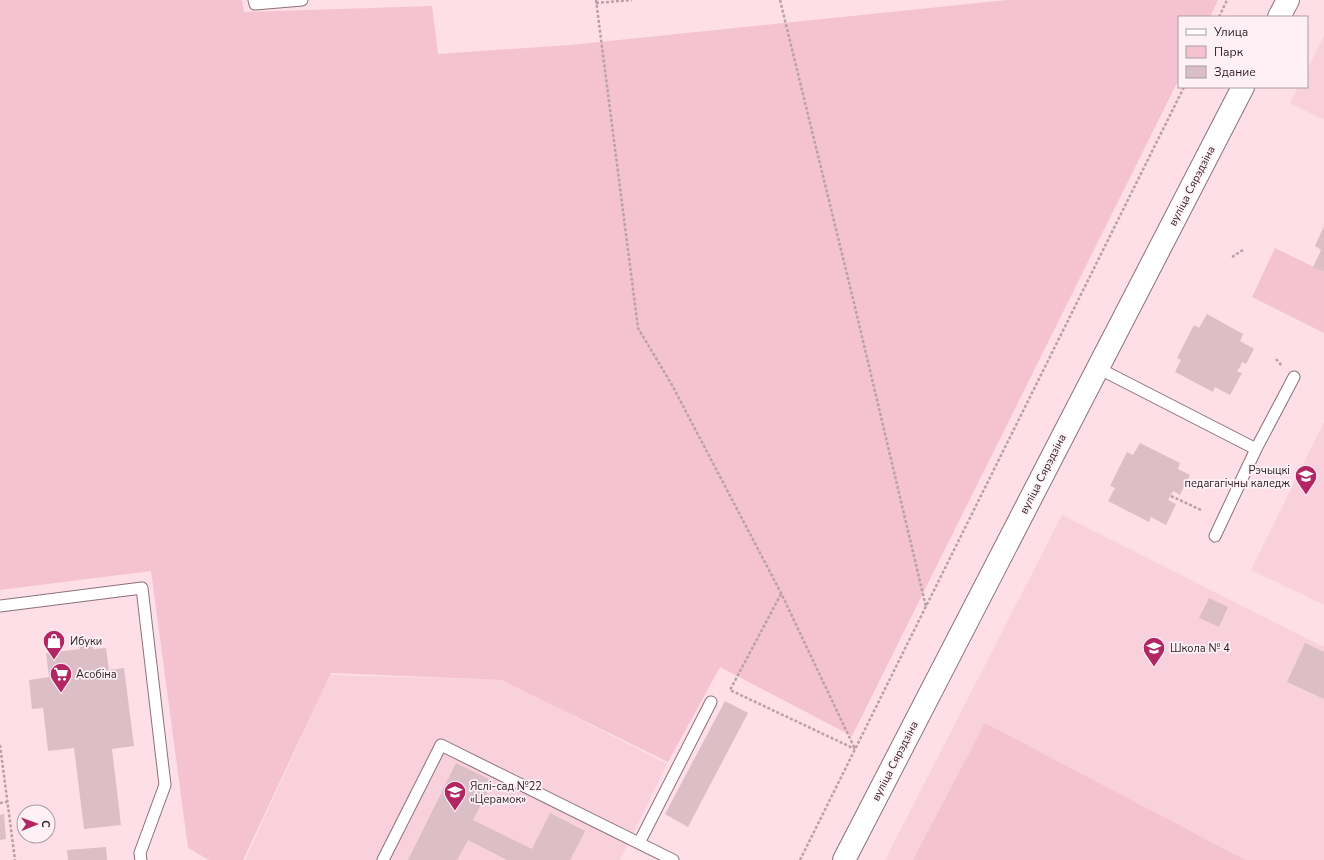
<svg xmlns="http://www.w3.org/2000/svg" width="1324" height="860" font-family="'Nunito Sans',sans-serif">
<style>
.built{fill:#f8d1dc}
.green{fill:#f5c2d1}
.building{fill:#dcbec6}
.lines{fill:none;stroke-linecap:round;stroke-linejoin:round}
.lane-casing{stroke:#8c7078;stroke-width:13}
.street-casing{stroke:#8c7078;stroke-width:24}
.path{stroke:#b9a1a7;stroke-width:2.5;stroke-dasharray:3 2;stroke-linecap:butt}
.lane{stroke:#fff;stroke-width:11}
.street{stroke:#fff;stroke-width:22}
.labels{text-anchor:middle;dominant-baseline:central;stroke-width:3.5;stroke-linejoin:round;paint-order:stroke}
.street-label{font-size:11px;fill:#2a1f22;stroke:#fef1f5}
.poi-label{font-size:11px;fill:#2a1f22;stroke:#fef1f5;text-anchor:start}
</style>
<rect width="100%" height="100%" fill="#fedfe7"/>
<path class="built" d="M1324,36V120L1290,103L1298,87H1307V70Z
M1324,422V605L1251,570Z
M1062,515L1324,647V860H885Z
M330,675L504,680L667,764L620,860H245Z"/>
<path class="green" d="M0,0H242L244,12L432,6L438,54L570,45L1007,0H1218L1210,17H1179V79L852,736L720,667L668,762L502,680L331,673L243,860H209L188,848L151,571L0,590Z
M1275,248L1324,272V333L1252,297Z
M985,723L1245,860H913Z"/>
<path class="building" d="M1324,226V272L1313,267L1321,250L1315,246Z
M1207,314L1243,334L1240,341L1254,349L1246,364L1242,362L1240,367L1237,371L1242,373L1230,395L1215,387L1213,392L1175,372L1181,360L1177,358L1194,325L1199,328Z
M1140,443L1180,463L1178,469L1190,475L1180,495L1173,491L1168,500L1176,504L1166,525L1151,517L1149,522L1108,501L1115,488L1110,486L1127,452L1133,455Z
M1209,598L1228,607L1219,627L1199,618Z
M92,641L93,649L106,648L109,670L124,668L134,746L112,749L121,825L84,829L74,748L48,751L43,708L32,709L29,680L49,677L46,653L80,649L79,642Z
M1305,643L1324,652V699L1287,682Z
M725,701L748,713L688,827L665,814Z
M456,763L493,781L473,820L532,849L550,813L585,831L570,860H507L468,840L457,860H408Z
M4,814L6,839L0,840V815Z
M106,847L107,860H68L67,850Z"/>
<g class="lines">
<g class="lane-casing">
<path id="lane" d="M254,0L255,4L302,0
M1098,368L1256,449L1294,377
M1215,536L1256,449
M0,606L142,588L165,785L140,853L141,860
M639,843L711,702
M383,860L441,745L673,860"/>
</g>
<g class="street-casing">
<path id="street" d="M1279,17L1288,0
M844,860L1243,87"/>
</g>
<path class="path" d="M596,0L638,328L672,385L781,593L855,749
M780,0L855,307L926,607
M596,3L632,0
M1219,17L1227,0
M1232,257L1243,250
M1276,359L1282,366
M1171,496L1201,510
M781,594L730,690L855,749
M0,745L15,860
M0,803L7,802
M800,860L1184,87"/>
<use href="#lane" class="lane"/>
<use href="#street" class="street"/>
</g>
<defs>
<g id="university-pin" transform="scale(1.15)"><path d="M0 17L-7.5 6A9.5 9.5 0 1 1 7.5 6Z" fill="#b12663" stroke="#fef1f5"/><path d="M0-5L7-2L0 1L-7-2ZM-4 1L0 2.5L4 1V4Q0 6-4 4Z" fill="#fff"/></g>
<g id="shop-pin" transform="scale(1.15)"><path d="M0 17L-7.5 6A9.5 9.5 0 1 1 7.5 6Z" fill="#b12663" stroke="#fef1f5"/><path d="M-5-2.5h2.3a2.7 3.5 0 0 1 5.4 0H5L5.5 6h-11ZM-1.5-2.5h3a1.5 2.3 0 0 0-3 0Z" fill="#fff"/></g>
<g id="school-pin" transform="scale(1.15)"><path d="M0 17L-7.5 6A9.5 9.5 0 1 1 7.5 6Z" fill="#b12663" stroke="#fef1f5"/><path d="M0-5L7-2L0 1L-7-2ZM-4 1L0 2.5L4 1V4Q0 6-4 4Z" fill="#fff"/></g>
<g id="supermarket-pin" transform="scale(1.15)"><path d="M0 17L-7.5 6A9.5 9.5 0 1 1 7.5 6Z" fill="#b12663" stroke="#fef1f5"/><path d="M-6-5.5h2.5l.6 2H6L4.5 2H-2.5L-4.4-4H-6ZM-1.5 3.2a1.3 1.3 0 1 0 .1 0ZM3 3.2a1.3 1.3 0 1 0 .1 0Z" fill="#fff"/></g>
</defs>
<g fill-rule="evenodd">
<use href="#university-pin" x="1306" y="476"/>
<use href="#shop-pin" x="54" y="641"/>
<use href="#school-pin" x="1154" y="648"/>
<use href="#supermarket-pin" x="61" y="674"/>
<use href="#school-pin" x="455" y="792"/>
</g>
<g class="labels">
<g class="street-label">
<text transform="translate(1192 186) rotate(-63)">вуліца Сярэдзіна</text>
<text transform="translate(1043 474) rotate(-63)">вуліца Сярэдзіна</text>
<text transform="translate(895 761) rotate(-63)">вуліца Сярэдзіна</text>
</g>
<g class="poi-label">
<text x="1290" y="470" text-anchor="end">Рэчыцкі<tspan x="1290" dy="13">педагагічны каледж</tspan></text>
<text x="70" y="641">Ибуки</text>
<text x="1170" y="648">Школа № 4</text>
<text x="76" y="674">Асобіна</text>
<text x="470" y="786">Яслі-сад №22<tspan x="470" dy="13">«Церамок»</tspan></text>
</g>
</g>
<rect x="1178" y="16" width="130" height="72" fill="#fef1f5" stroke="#a99da1"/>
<rect x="1186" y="29" width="20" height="6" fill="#ffffff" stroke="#a99da1"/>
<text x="1214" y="36" font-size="12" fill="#2a1f22">Улица</text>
<rect x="1186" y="46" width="20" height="12" fill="#f5c2d1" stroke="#a99da1"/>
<text x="1214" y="56" font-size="12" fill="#2a1f22">Парк</text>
<rect x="1186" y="66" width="20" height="12" fill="#dcbec6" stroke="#a99da1"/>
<text x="1214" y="76" font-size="12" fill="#2a1f22">Здание</text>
<g transform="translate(36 824) rotate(89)"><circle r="19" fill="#fef1f5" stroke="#a99da1"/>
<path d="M0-3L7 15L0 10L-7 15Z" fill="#b12663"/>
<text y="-6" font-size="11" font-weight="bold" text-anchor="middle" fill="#2a1f22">С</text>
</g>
</svg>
